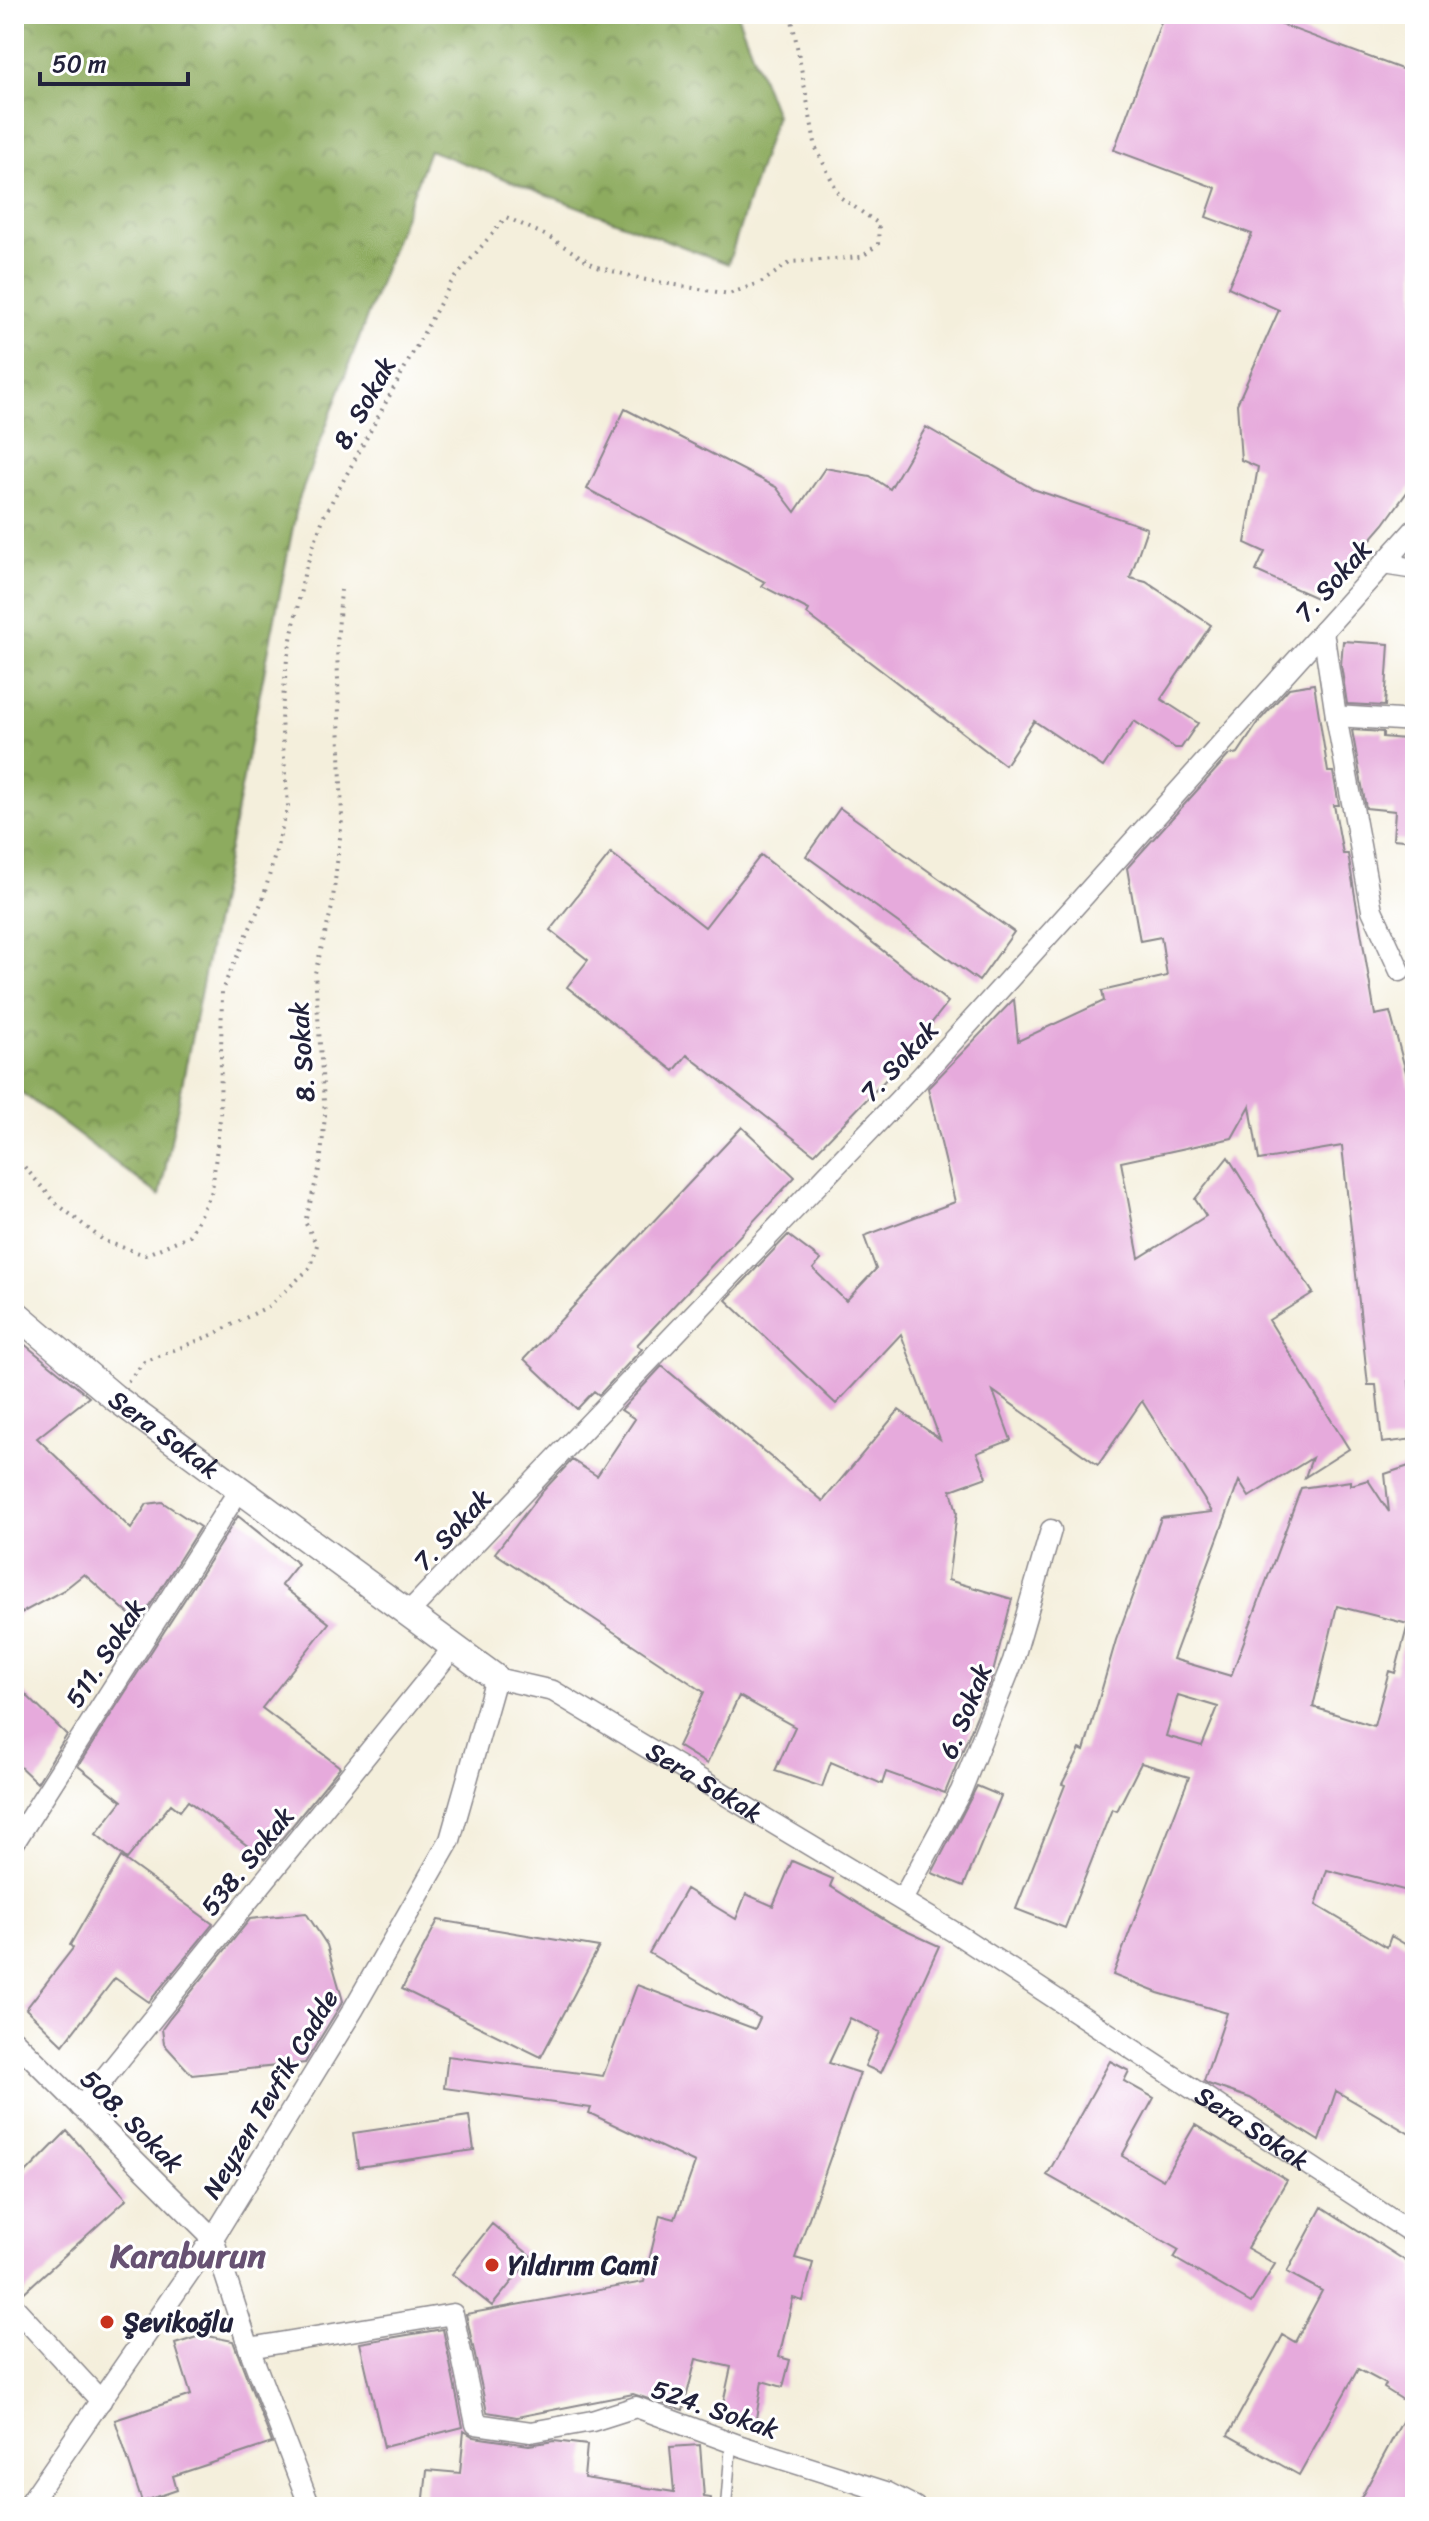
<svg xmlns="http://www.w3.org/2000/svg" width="1429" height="2521" font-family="Sriracha,sans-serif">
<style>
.forest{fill:url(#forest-crowns);stroke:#58664c;stroke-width:2}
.building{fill:#e6aadc;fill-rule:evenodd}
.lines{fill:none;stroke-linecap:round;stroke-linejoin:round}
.service-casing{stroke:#8b888c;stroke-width:13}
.minor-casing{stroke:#8b888c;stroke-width:23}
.tertiary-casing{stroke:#8b888c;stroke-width:29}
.path{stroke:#8b888c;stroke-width:4;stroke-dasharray:2 6;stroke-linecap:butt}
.service{stroke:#fff;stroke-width:10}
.minor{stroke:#fff;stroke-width:20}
.tertiary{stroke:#fff;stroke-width:26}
.poi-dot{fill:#c8321e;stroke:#fff;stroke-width:3}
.labels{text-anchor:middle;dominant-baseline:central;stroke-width:6;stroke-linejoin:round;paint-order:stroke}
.street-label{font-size:26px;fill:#22223b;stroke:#fff}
.poi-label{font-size:26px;font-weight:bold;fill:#22223b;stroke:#fff;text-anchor:start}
.district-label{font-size:34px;font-weight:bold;fill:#675273;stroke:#fff}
</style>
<defs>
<pattern id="forest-crowns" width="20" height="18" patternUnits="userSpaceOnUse" patternTransform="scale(2)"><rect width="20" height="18" fill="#8dab5e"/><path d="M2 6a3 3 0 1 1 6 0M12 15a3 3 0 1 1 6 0" fill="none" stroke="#738b4f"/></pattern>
</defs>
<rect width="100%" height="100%" fill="#fff"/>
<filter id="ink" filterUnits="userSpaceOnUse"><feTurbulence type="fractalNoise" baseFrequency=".0125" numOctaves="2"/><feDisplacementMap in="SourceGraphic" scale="16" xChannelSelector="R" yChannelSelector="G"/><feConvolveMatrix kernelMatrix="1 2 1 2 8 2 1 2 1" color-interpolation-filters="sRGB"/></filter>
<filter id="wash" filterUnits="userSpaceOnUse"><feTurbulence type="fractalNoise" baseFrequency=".006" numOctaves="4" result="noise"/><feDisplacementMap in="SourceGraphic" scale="32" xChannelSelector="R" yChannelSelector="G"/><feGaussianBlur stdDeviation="1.8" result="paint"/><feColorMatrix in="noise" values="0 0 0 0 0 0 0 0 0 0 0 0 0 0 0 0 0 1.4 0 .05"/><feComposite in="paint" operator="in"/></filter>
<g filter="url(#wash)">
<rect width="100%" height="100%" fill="#f4efdc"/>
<path class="forest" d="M14,14H737L776,115L728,264L429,150L298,502L160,1196L14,1087Z"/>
<g id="blocks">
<path class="building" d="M1164,14H1253L1415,74V448L1410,459L1415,462V481L1384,524L1319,599L1256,571L1265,552L1245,543L1258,467L1241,460L1237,404L1279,310L1228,287L1252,234L1206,217L1216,188L1114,150Z
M625,409L776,487L795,512L825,468L870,476L890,489L926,427L1033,489L1147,528L1130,578L1146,582L1211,625L1161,699L1198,723L1181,748H1175L1134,721L1103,767L1034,721L1005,765L807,614L809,610L762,586L765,582L587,489Z
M1343,641L1389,644L1385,706L1347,704L1341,665Z
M1314,684L1328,772H1333L1339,805H1334L1343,854H1348L1375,1015L1390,1012L1415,1106V1380L1409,1381L1415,1439L1382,1443L1376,1385H1368L1342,1146L1259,1160L1250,1106L1232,1138L1121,1162L1139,1258L1206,1216L1195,1199L1228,1157L1313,1293L1269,1320L1349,1449L1305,1477L1312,1458L1249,1497L1239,1481L1173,1659L1231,1676L1301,1488L1351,1481V1485L1368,1480L1389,1512L1385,1474L1415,1464V1893L1327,1870L1316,1905L1387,1947L1391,1936L1415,1950V2137L1336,2091L1319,2141L1250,2098L1208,2084L1204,2081L1227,2013L1158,1993L1113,1975L1189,1777L1141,1763L1117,1811L1112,1809L1065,1928L1016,1909L1065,1785L1062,1784L1080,1749L1084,1751L1116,1640L1161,1518L1212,1512L1142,1401L1098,1465L993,1391L1011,1440L977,1453L987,1477L951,1490L957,1512L948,1580L1012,1599L990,1684L945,1793L886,1772L882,1784L831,1762L822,1787L775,1771L795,1727L739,1696L707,1764L678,1746L704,1692L495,1553L540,1494L572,1460L597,1476L635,1419L621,1410L662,1366L823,1501L899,1410L940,1439L901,1334L836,1404L726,1300L788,1235L821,1260L813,1269L846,1301L876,1269L864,1236L955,1202L928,1088L1014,999L1018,1041L1104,1001L1102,991L1167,976L1161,937L1140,941L1127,868L1229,755L1238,753L1260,720L1289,688ZM1337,1606L1408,1624L1395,1673L1389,1671L1374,1726L1313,1707ZM1178,1695L1218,1707L1202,1746L1166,1736Z
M1352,730L1383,732V737L1415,740V841L1393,839L1395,811L1366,808Z
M840,808L1014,932L979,981L806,856Z
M611,853L705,927L761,855L948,1002L895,1070L814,1154L687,1055L674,1071L567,987L588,960L550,930Z
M742,1127L795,1177L637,1345L642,1349L599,1395L594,1391L577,1409L524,1359Z
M23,1343L89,1397L37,1438L131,1529L147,1504L162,1502L200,1527L139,1623L84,1574L64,1590L14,1617V1350Z
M238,1516L298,1564L281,1585L329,1623L262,1708L340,1767L265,1859L188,1801L180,1811L171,1804L127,1859L96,1834L122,1801L78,1766Z
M14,1683L67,1735L37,1783L14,1761Z
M977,1786L1001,1796L964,1886L932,1873Z
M121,1857L213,1924L149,2002L115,1978L63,2045L26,2009L73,1948L70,1945Z
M792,1861L833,1879L830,1886L891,1924L939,1946L881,2073L865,2066L880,2032L850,2018L829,2063L860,2073L795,2258L813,2263L803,2301L793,2298L779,2357L790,2360L783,2387L762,2381L755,2425L720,2417L731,2367L696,2359L683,2410L633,2394L517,2417L487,2412L466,2314L644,2282L660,2215L675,2219L695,2163L589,2113L591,2108L444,2088L448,2056L603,2076L637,1985L755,2029L760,2018L649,1953L686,1889L736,1919L746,1894L773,1906Z
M306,1913L327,1945L343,2001L305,2063L192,2075L164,2044L162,2029L170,2018L250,1919Z
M438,1920L599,1947L541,2057L402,1989Z
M1110,2061L1129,2071L1124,2081L1154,2098L1122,2156L1163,2180L1195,2125L1287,2180L1247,2248L1275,2264L1251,2303L1174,2258L1179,2250L1047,2175Z
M469,2116L474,2150L358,2167L353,2133Z
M67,2131L127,2199L20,2296L14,2294V2185Z
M1322,2207L1415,2267V2507H1356L1411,2405L1384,2388L1386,2384L1358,2369L1299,2475L1228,2435L1283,2335L1295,2342L1322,2291L1287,2272Z
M492,2224L532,2257L492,2306L452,2274Z
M443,2329L463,2427L384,2447L360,2343Z
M203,2335L233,2341L272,2443L173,2476L177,2490L142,2502L115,2420L191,2395L175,2344Z
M464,2431L474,2437L529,2445L554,2441L587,2445L584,2478L674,2492L670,2447L700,2445L704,2497L711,2498V2507H423L427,2470L460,2473Z"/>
</g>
</g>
<g filter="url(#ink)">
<use href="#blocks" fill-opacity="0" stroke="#8b888c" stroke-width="2"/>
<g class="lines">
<g class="service-casing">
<path id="service" d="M726,2507L731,2443"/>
</g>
<g class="minor-casing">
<g id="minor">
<path d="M1383,564L1415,569"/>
<path d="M1323,631L1336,716L1415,721"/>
<path d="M1336,716L1372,910L1400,971"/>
<path d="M406,1615L918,1080L1415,529"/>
<path d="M14,1843L239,1490"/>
<path d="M902,1900L961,1791L1013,1661L1051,1530"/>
<path d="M14,2040L213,2238L249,2348L310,2507"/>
<path d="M81,2107L453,1648"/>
<path d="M14,2307L101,2401"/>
<path d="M249,2348L453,2314L476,2424L531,2432L592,2421L636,2407L741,2446L886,2492L915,2507"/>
<path id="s1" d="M27,2507L213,2238L353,2010L450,1840L496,1678L553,1691L954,1932L1415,2235"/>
</g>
</g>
<g class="tertiary-casing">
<g id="tertiary">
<path id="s2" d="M14,1312L114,1397L496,1678"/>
</g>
</g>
<path class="path" d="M14,1155L56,1203L104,1241L145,1255L190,1235L212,1191L220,1119L222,990L263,899L288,806L281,720L287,659L305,570L324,516L451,283L506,217L549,237L597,267L646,280L729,294L762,282L791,262L862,257L878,244L879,224L840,197L816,148L791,14
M128,1381L144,1362L212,1335L269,1306L311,1267L317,1245L305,1222L320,1166L325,1116L315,973L332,907L342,820L337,646L341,590"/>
<use href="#service" class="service"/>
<use href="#minor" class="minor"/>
<use href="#tertiary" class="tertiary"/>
</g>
</g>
<g class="poi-dot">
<circle cx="492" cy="2265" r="8"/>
<circle cx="107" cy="2322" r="8"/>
</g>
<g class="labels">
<g class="street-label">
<text transform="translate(364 403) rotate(-61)">8. Sokak</text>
<text transform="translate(1333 581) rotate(-48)">7. Sokak</text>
<text transform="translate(302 1052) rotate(-94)">8. Sokak</text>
<text transform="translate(899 1061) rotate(-47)">7. Sokak</text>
<text stroke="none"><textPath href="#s2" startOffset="194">Sera Sokak</textPath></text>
<text transform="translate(452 1530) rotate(-47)">7. Sokak</text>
<text transform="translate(105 1653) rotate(-57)">511. Sokak</text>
<text transform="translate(965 1711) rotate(-68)">6. Sokak</text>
<text stroke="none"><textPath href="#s1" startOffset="1194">Sera Sokak</textPath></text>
<text transform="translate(247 1861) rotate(-51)">538. Sokak</text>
<text transform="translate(270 2094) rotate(-59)">Neyzen Tevfik Cadde</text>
<text transform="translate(132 2121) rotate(45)">508. Sokak</text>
<text stroke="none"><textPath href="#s1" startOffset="1842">Sera Sokak</textPath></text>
<text transform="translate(715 2409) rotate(19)">524. Sokak</text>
</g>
<g class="poi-label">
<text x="508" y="2265">Yıldırım Cami</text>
<text x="123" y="2322">Şevikoğlu</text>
</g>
<g class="district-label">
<text x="188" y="2256">Karaburun</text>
</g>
</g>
<rect width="1429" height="2521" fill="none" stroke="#fff" stroke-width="48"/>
<path d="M40 72v12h148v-12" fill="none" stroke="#22223b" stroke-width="4"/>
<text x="52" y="72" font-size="24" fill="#22223b" stroke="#ffffff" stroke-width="6" paint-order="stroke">50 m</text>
</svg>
